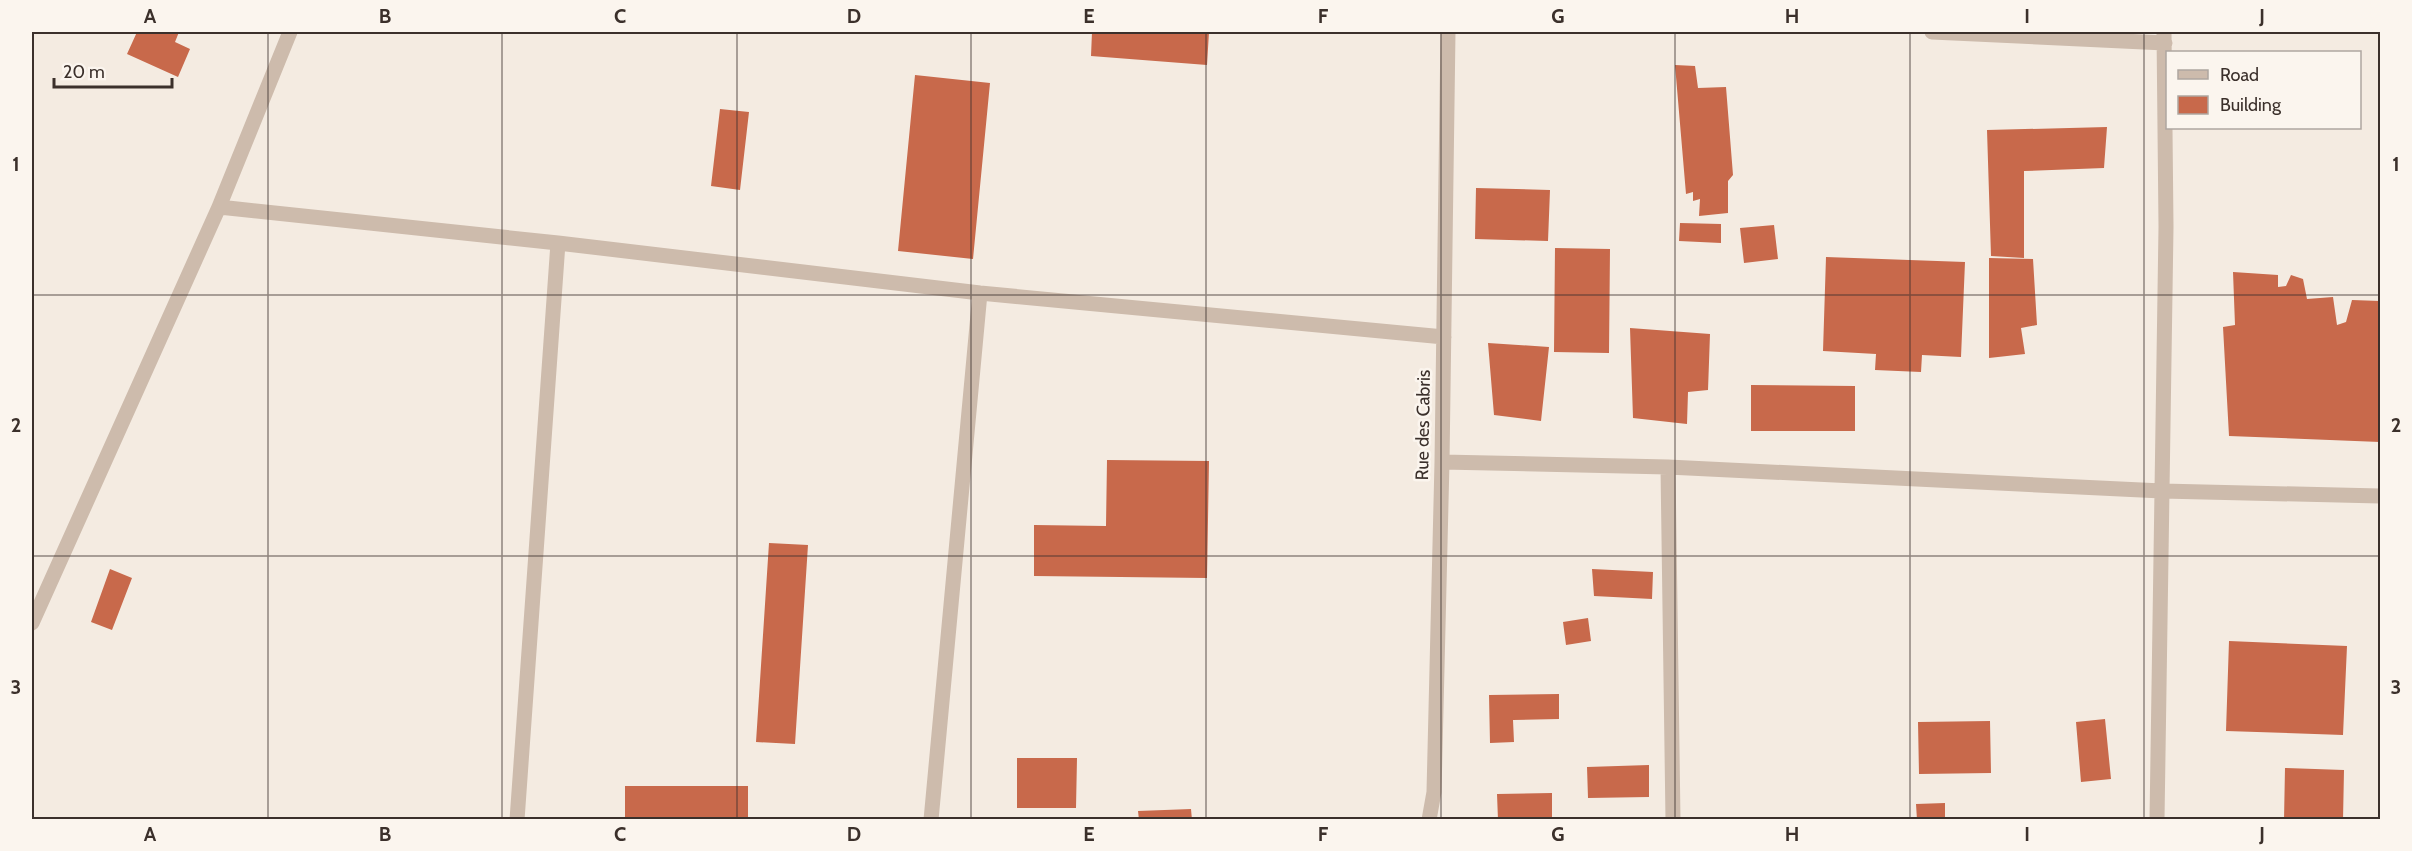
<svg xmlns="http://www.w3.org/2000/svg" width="2412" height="851" font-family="Cabin,sans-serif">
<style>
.building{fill:#c8694b}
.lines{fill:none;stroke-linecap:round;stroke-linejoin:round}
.minor{stroke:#cdbbac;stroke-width:15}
.grid{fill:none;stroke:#3b302b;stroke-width:1.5;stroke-opacity:0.55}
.labels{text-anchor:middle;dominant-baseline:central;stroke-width:5;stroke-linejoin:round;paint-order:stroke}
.street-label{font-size:18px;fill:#3b302b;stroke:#fbf5ee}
.neatline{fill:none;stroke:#3b302b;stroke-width:2}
.grid-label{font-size:20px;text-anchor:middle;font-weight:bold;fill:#3b302b}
</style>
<rect width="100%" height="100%" fill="#f4ebe1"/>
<path class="building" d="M137,32H179L175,42L190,49L178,77L127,54Z
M1092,32H1209L1207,65L1091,56Z
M1675,65L1695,66L1698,88L1726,87L1733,175L1728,181V213L1699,216L1700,199L1693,201V192L1686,194Z
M915,75L990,83L973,259L898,251Z
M720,109L749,112L740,190L711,186Z
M2107,127L2104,168L2024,171V258L1991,256L1987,130Z
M1476,188L1550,190L1548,241L1475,239Z
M1680,223L1721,224V243L1679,241Z
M1774,225L1778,259L1744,263L1740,228Z
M1555,248L1610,249L1609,353L1554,352Z
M1826,257L1965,262L1961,357L1922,355L1921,372L1875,370L1876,354L1823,351Z
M1989,258L2033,259L2037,325L2021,328L2025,354L1989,358Z
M2233,272L2278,275V287L2286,286L2291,275L2303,279L2307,299L2333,297L2337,325L2346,322L2352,300L2380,301V442L2229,436L2223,327L2235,325Z
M1630,328L1710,334L1708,390L1688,392L1687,424L1633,418Z
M1488,343L1549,347L1541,421L1494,415Z
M1751,385L1855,386V431H1751Z
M1107,460L1209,461L1207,578L1034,576V525L1106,526Z
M769,543L808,545L795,744L756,742Z
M110,569L132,578L112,630L91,622Z
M1592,569L1653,572L1652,599L1594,596Z
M1588,618L1591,641L1566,645L1563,622Z
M2229,641L2347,646L2343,735L2226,731Z
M1559,694V719L1513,720L1514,742L1490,743L1489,695Z
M2105,719L2111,779L2081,782L2076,722Z
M1990,721L1991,773L1919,774L1918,722Z
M1017,758H1077L1076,808H1017Z
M1649,765V797L1588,798L1587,767Z
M2285,768L2344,770L2343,820H2284Z
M625,786H748V820H625Z
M1552,793V820H1498L1497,794Z
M1945,803V820H1917L1916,804Z
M1191,809L1192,820H1139L1138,811Z"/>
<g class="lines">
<path class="minor" d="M1932,32L2165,43
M219,207L558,243L980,293L1444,337
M1442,462L1668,467L2162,491L2380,496
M1668,467L1673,820
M32,623L219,207L290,32
M517,820L558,243
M931,820L980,293
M1429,820L1434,792L1442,462L1448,32
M2157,820L2166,227L2164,32"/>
</g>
<path class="grid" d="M268,32V820M502,32V820M737,32V820M971,32V820M1206,32V820M1441,32V820M1675,32V820M1910,32V820M2144,32V820M32,295H2380M32,556H2380"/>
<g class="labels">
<g class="street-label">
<text transform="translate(1423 425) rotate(-89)">Rue des Cabris</text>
</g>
</g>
<rect width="2412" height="851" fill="none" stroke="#fbf5ee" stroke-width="66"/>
<rect x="2166" y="51" width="195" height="78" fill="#fbf5ee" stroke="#aea6a0" stroke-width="1.5"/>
<rect x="2178" y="70" width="30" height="9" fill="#cdbbac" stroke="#aea6a0" stroke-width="1.5"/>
<text x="2220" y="81" font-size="18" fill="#3b302b">Road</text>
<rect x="2178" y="96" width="30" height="18" fill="#c8694b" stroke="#aea6a0" stroke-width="1.5"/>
<text x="2220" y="111" font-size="18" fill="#3b302b">Building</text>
<path d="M54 78v9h118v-9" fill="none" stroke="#3b302b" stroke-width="3"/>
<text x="63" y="78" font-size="18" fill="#3b302b" stroke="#fbf5ee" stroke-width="4.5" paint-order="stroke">20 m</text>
<rect x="33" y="33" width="2346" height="785" class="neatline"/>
<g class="grid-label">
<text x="150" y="23">A</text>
<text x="385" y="23">B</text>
<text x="620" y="23">C</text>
<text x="854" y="23">D</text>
<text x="1089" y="23">E</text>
<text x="1323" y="23">F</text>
<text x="1558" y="23">G</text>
<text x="1792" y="23">H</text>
<text x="2027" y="23">I</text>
<text x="2262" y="23">J</text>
<text x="16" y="171">1</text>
<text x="2396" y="171">1</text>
<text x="16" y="432">2</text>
<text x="2396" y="432">2</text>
<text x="16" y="694">3</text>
<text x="2396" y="694">3</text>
<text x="150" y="841">A</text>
<text x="385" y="841">B</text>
<text x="620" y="841">C</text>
<text x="854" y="841">D</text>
<text x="1089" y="841">E</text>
<text x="1323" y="841">F</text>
<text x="1558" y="841">G</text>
<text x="1792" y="841">H</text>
<text x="2027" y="841">I</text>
<text x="2262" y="841">J</text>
</g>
</svg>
